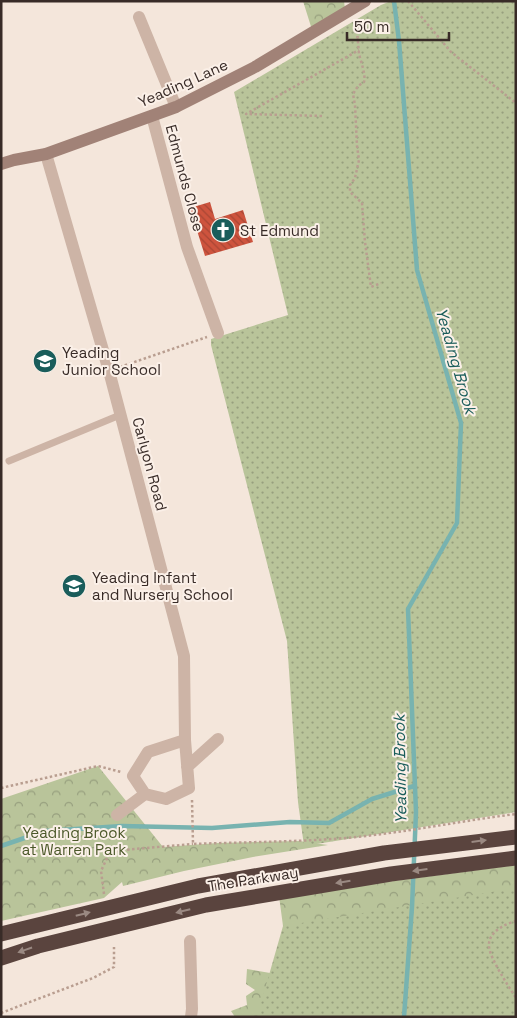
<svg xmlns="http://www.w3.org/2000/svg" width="517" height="1018" font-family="'Space Grotesk',sans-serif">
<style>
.forest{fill:url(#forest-crowns)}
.park{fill:url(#park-dots)}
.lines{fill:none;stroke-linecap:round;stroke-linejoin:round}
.stream{stroke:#78b3b0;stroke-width:4.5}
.building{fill:url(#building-back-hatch)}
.path{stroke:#b99e90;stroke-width:2.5;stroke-dasharray:2.5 2.5;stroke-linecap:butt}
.lane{stroke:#cdb4a6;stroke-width:7}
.street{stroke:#cdb4a6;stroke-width:12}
.secondary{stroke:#a18277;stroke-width:12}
.highway{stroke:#5a443e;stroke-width:15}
.oneway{fill:#9a8982}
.labels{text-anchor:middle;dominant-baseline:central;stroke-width:4;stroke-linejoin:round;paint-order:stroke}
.street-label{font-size:15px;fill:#382b27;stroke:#fbf0e8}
.poi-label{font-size:15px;fill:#382b27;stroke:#fbf0e8;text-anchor:start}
.park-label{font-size:15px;fill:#4b5829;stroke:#fbf0e8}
.water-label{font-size:16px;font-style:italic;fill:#1a5d5b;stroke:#fbf0e8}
</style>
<defs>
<pattern id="forest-crowns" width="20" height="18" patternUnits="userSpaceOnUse" patternTransform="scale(1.25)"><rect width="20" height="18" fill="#b9c49a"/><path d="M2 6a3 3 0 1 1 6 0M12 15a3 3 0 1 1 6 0" fill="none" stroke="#979f7e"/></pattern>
<pattern id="park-dots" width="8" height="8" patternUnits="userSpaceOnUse" patternTransform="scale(1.25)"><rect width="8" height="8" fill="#b9c49a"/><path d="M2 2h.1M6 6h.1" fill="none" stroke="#979f7e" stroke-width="1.8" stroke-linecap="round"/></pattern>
<pattern id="building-back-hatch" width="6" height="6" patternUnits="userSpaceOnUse" patternTransform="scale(1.25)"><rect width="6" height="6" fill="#ce543e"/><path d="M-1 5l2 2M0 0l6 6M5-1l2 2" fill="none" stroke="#a84634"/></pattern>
</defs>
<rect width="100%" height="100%" fill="#f4e6db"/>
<path class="forest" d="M303,1H344L345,9L313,33Z
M98,766L163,847L218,843L299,841L328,845L253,857L184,871L123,886L122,882L104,898L1,921V799Z
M516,865V1017H235L231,1011L247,1005L246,996L255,990L246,984L247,969L276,974L283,966V926L279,896Z"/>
<path class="park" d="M391,1H516V812L304,846L298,802L287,641L211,345V339L288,315L234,92L381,5Z
M516,888V1017H257L283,926Z"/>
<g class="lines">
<path class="stream" d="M394,1L399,41L417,270L461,423L457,523L408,609L416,812L412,907L404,1017
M1,846L45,831L122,826L212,828L290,822L329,823L372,799L414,786"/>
</g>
<path class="building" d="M210,202L215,219L243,210L253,242L205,256L190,208Z"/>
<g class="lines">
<path class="path" d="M408,1L451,52L516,103
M357,21C357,32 358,43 359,54C361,62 366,75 364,82L358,86L353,94L355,105L357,146L359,160L355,178L350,185V192L362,203L365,242L371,287L381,283
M322,116L246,114L359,50
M120,367L207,337
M1,788L98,766L121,772
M192,800L193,844C244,842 295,842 346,838C403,833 459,821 516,814
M104,894L101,871L108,856L123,850L193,844
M516,921C505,924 488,932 489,946C489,957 509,987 516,998
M1,1013L93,978L114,967V947"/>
<path class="lane" d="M9,461L120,415"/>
<path class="street" d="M139,17L176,107
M152,116L187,247L218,333
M46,154L109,371L184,656L185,740L189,788L166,799L145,794L133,776L148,752L185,740
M187,767L218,739
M117,815L145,794
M190,941L192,1009L191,1017"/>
<path class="secondary" d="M1,164L14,160L46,154L176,107L255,67L365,1"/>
<path class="highway" d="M1,934L198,886L384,853L516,837
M1,958L38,946L206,905L391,874L516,858"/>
</g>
<defs><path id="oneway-solid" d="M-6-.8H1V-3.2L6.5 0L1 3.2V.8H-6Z" transform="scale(1.25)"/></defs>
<g class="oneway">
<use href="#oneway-solid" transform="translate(479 841) rotate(-7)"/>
<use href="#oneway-solid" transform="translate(420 870) rotate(172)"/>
<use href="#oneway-solid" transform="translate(343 882) rotate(171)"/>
<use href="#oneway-solid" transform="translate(183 911) rotate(166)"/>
<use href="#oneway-solid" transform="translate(83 914) rotate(-14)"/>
<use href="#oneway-solid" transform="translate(25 950) rotate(161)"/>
</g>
<defs>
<g id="church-disc" transform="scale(1.25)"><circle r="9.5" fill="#1a5d5b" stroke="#fbf0e8"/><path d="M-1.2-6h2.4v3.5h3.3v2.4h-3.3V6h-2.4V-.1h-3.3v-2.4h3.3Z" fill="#fff"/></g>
<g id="school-disc" transform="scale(1.25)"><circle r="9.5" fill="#1a5d5b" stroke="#fbf0e8"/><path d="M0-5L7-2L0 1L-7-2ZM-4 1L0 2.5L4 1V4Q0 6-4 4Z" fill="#fff"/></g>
</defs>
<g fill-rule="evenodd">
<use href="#church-disc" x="223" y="230"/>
<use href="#school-disc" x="45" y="361"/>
<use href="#school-disc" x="74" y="586"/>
</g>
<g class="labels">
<g class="street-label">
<text transform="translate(183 83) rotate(-24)">Yeading Lane</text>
<text transform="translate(185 178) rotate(75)">Edmunds Close</text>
<text transform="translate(150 464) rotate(75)">Carlyon Road</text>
<text transform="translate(253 879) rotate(-9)">The Parkway</text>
</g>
<g class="poi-label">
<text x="240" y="230">St Edmund</text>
<text x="62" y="352">Yeading<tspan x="62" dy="17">Junior School</tspan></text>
<text x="92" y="577">Yeading Infant<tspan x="92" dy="17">and Nursery School</tspan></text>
</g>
<g class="park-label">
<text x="74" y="832">Yeading Brook<tspan x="74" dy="17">at Warren Park</tspan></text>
</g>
<g class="water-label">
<text transform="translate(456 361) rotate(74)">Yeading Brook</text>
<text transform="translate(400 769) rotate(-91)">Yeading Brook</text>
</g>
</g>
<rect width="517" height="1018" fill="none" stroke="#382b27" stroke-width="5"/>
<path d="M347 32v8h102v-8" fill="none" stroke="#382b27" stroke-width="2.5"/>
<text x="354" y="32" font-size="15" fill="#382b27" stroke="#fbf0e8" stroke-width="4" paint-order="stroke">50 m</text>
</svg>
